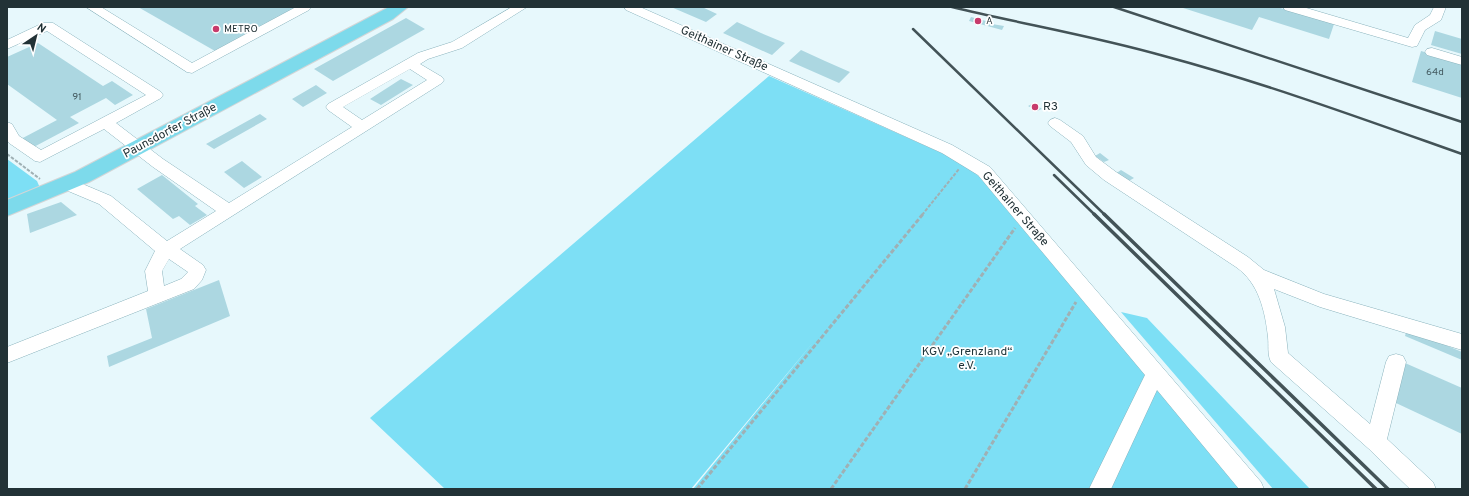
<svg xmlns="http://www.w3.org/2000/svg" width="1469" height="496" font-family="Overpass,sans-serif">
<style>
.green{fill:#7ddff5}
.building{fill:#acd7e1}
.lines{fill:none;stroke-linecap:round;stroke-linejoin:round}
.minor-casing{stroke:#8ab3bd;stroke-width:1}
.major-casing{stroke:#d3d6d7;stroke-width:2}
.path-far1{stroke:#9fb0b4;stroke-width:2;stroke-dasharray:3.5 1.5;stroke-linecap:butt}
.path{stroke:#9fb0b4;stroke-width:3;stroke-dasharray:4.5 2;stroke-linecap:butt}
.minor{fill:#fff;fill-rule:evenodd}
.major{fill:#7ddaeb;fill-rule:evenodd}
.rail-far1{stroke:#435357;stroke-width:2.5}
.rail{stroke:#435357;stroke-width:3.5}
.poi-dot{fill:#c73b6c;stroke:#fff;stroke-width:1.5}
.labels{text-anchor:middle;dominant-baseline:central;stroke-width:3.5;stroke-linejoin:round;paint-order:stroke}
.far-poi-label{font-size:10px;fill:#223236;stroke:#fff;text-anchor:start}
.number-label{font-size:10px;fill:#445b61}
.street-label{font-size:12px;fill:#223236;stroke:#fff}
.poi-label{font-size:12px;fill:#223236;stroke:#fff;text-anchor:start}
.park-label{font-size:12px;fill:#1d3338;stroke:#fff}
</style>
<rect width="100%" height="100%" fill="#e7f8fc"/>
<path class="green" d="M769,76L962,162L982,179L1244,489H693L815,340L691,489H445L370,418Z
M7,159L37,181L40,188L7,201Z
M1121,312L1147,318L1310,489H1273Z"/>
<path class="building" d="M138,7H298L215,51Z
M671,7H702L717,14L706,22Z
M1180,7H1277L1334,24L1329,39L1259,17L1252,30Z
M971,17L986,21V23L1004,26L1002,30L969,21Z
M406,18L425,29L333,81L314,69Z
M737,22L761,33L785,43L772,55L723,33Z
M1435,31L1462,39V54L1431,45Z
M38,43L103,86L112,81L133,95L115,105L106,98L70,117L79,123L30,149L19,140L57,120L7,84V57Z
M801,50L825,61L850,72L839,83L789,61Z
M1421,51L1462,63V98L1412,82Z
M401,79L413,85L381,105L370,99Z
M316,85L327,93L303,107L292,99Z
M1034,103L1042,109L1037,111L1028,106Z
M260,114L267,119L214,149L206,144Z
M1100,153L1109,160L1104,162L1095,156Z
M242,161L262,177L244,188L224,172Z
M1121,170L1134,178L1127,182L1115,174Z
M162,175L198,204L195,206L207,215L190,225L179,216L173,219L137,189Z
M61,202L77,215L30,233L27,214Z
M219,280L230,316L109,367L107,356L152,338L146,309Z
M1407,329L1462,352V360L1405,336Z
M1405,363L1462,388V434L1396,403Z"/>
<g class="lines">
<g class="minor-casing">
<path id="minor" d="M86,7H101L192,63L296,7H311L309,10L192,73L187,72Z
M512,7H527L462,48L428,59L420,64L442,77L444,80L442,83L180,249L203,265L206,270L202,280L194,289L7,363V347L148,291L145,271L155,251L99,204L61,188L59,184L61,180L67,178L73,180L111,196L167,241L216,211L153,167L104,129L40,162L35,161L9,143L7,140V122L12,124L19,136L41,150L146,95L47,31L7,49V40L43,23H53L161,92L163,95L161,98L116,123L163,159L229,203L352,127L328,110L326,107L328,104L418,53L452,42ZM410,69L427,80L362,120L343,107ZM169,259L188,272L181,279L164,286L162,271Z
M624,7H640L952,145L990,167L1261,482L1264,489H1239L1157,390L1111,489H1089L1145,375L978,175L942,153L626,10Z
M1283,7H1303L1408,38L1415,25L1430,15L1434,7H1446L1441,20L1425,30L1417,46L1412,47L1285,10Z
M1432,48L1462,57V65L1427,55L1425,52L1427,49Z
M1055,118L1060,120L1083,136L1096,157L1116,172L1248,257L1264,270L1324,294L1462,334V350L1320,307L1274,289L1285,327L1288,353L1370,424L1386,362L1389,356L1396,354L1403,356L1406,362L1387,439L1433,482L1436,489H1410L1369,449L1271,362C1267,354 1269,346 1268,337C1265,311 1259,283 1236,267L1104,180L1086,165L1071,142L1050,126L1048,123L1050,120Z"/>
</g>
<g class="major-casing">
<path id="major" d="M389,7H408L393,19L89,182L7,216V200L75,172Z"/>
</g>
<path class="path-far1" d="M7,154L40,179
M922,215L959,169"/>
<path class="path" d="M697,489L923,214
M831,489L1015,228
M965,489L1076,302"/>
<use href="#minor" class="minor"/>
<use href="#major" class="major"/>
<path class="rail-far1" d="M952,7C1022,24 1094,36 1164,56C1265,83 1363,119 1462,154
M1114,7L1462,122
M913,29L1105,215
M1054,175L1095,215"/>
<path class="rail" d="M1094,214L1376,489
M1104,214L1388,489"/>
</g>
<g class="poi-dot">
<circle cx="978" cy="21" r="4"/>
<circle cx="216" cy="29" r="4"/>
<circle cx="1035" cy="107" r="4"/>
</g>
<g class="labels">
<g class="far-poi-label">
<text x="986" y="21">A</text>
<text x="224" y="29">METRO</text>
</g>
<g class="number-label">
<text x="1435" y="72">64d</text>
<text x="77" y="97">91</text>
</g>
<g class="street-label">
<text transform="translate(724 49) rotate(24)">Geithainer Straße</text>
<text transform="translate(170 131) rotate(-28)">Paunsdorfer Straße</text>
<text transform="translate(1015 209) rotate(49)">Geithainer Straße</text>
</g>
<g class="poi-label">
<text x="1043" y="107">R3</text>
</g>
<g class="park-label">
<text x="967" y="352">KGV „Grenzland“<tspan x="967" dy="14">e.V.</tspan></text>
</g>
</g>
<rect width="1469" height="496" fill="none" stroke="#223236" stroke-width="16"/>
<g transform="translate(36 36) rotate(35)" stroke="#ffffff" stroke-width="3" paint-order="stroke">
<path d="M0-3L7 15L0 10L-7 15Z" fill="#223236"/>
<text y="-6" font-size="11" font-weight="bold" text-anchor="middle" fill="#223236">N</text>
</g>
</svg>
